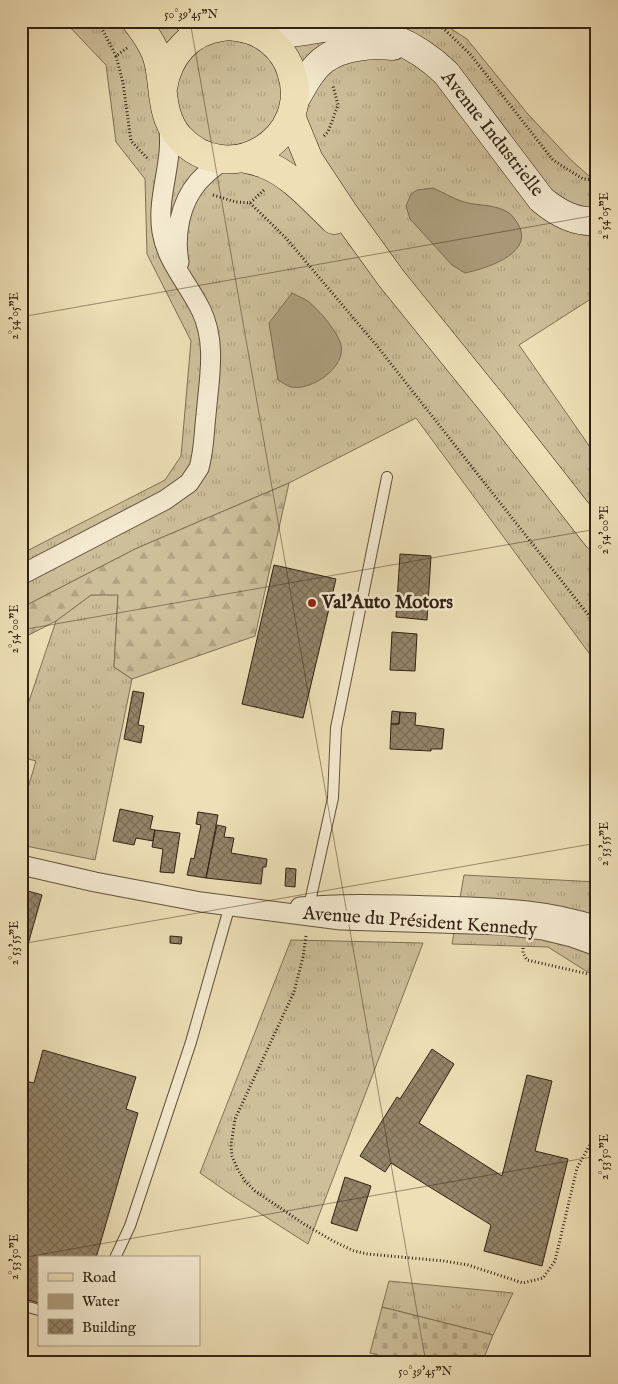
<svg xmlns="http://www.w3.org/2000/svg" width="618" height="1384" font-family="'IM FELL English',serif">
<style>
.grass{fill:url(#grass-tufts);stroke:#807058}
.forest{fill:url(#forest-firs);stroke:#807058}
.cemetery{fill:url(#cemetery-stones);stroke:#807058}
.water{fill:#ae9e7f;stroke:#7d6c55}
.building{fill:url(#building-cross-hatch);stroke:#332115}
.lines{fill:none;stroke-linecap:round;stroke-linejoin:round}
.lane-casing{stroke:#62503d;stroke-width:12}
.street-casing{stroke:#62503d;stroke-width:21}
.secondary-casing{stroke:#332115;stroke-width:29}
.primary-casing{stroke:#332115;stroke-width:29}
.path{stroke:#332115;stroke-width:3;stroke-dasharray:1 2.5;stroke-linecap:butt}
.lane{stroke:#f4ead0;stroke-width:10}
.street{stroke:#f4ead0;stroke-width:19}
.secondary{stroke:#f4ead0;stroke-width:28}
.primary{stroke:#eedfb6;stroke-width:28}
.ticks{fill:none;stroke:#332115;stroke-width:1;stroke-opacity:0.45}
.poi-dot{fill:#8f2418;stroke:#f4ead0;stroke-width:2}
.labels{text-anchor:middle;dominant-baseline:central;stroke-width:5;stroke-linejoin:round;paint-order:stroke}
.street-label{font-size:19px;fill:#332115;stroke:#f4ead0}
.poi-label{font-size:19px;font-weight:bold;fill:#332115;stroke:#f4ead0;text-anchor:start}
.neatline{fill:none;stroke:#332115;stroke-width:2}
.ticks-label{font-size:12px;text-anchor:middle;fill:#332115}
</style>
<defs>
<pattern id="grass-tufts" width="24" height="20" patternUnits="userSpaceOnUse" patternTransform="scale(1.25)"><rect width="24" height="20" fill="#cebf9b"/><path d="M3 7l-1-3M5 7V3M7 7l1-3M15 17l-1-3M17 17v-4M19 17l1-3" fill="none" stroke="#b1a485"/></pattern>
<pattern id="forest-firs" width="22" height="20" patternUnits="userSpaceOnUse" patternTransform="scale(1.25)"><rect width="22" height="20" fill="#cebf9b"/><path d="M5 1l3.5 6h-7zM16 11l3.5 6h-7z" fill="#b1a485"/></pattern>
<pattern id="cemetery-stones" width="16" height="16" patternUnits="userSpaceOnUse" patternTransform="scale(1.25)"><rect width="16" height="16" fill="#cebf9b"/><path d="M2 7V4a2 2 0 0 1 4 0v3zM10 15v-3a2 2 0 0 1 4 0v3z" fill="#b1a485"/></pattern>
<pattern id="building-cross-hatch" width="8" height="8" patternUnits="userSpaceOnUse" patternTransform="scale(1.25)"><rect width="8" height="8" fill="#948469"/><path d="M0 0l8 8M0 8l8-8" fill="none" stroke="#796c55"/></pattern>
</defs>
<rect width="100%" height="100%" fill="#eedfb6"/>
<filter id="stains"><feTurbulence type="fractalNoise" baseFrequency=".004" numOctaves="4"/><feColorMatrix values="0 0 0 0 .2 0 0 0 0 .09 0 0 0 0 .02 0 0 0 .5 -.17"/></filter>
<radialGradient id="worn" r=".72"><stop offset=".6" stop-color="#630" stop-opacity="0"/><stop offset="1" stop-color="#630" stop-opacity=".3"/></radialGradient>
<path class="grass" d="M64,21H439L467,39L527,113L571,160L597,183V295L519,345L597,457V664L416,418L289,483L135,549L21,608V554L165,480L181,456L191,341L147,254L145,179L116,142L106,65Z
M118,594L114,667L132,679L95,860L21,845V811L36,761L21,757V725L56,621L91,595Z
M464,875L597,882V978L548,947L452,944Z
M291,940L423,943L308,1244L233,1196L200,1173Z
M389,1281L513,1293L493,1335L382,1307Z"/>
<path class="forest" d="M289,483L255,636L132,679L114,667L118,595H91L56,621L21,639V608L135,549Z"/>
<path class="cemetery" d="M382,1307L493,1335L482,1363H408L370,1353Z"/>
<path class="water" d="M433,188C443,192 453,199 464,202C478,206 496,204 509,213C513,216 518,223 520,228C531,255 484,269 465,273L452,265L410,219L406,206L411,194L417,190Z
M292,293C297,296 304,298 309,302C319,310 338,332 341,345C346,368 311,391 291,387C287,386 282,382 278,380L269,323Z"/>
<path class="building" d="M400,554L431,556L427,620L396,617Z
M274,565L336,579L303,718L242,704Z
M392,632L417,634L415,671L390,670Z
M133,691L144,693L138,725L144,726L141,743L124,739Z
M392,711L400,712L399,724H391Z
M400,712L416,713L415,725L444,729L442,749H431V751L390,749L391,724H399Z
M120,809L153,816L150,829L155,830L153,841L136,838L134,845L113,841Z
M198,812L218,815L206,878L187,875L191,858L194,859L201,825L196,824Z
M217,825L226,827L224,837L234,838L231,853L267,859L266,867H263L261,884L206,878Z
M155,830L180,833L174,873L160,872L163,849L152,847Z
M286,868L296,869L295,887L285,886Z
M21,889L42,895L21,969Z
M170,936L182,937L181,944L170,943Z
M432,1049L454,1064L419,1123L502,1176L527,1075L552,1081L535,1151L568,1159L542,1266L484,1251L491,1225L391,1163L385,1172L360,1156L397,1097L400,1099Z
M43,1050L136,1077L126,1109L138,1113L96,1258H39V1303L21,1298V1080L34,1083Z
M345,1177L371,1186L357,1231L331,1223Z"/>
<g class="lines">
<g class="lane-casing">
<path id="lane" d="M309,906L333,798L336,728L387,477
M115,1258L130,1226L191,1042L230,905
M21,1305L39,1310"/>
</g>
<g class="street-casing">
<path id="street" d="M179,262C174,235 180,203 198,182C206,173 215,166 225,159
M21,575L165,500L189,483L199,468C204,451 204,432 206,415C209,379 217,343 201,310C188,283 167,262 162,232C156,195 175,161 168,122
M21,865L95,882L201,902L341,920L503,925L543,930L572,937L597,946
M300,907C346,903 392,905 438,906C494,908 543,908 597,926"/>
</g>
<g class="secondary-casing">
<path id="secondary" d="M260,34C270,34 280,34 290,33C304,32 318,28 332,27C375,26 415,43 446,73L541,199C556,212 576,223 597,221
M295,100C303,86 312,68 325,59C343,46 372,44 393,46"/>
</g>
<g class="primary-casing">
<path id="primary" d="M136,21C146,35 156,48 159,65C164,90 161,116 179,137C228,191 314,139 291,71C286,55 274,42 260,34C238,23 212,27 189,21
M163,88C168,56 189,31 222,27
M291,116L309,160L344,213L391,278L500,413L597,537
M241,158C249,160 257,161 264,164C291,174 313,200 334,220"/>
</g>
<path class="path" d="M98,21L116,56
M430,21L444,29L470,54L553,160L583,179L597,180
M127,48L116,56L123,83L131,141L149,160
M324,136L328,132L338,105L333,86
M213,195L236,202L250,203L264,190
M250,203L285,237L377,346L597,626
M306,936L303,957L294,992L235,1119L231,1145L232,1156L238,1170L245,1181L255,1191L304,1224L333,1241L354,1251L368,1254L444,1261L468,1265L523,1283L543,1278L555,1261L577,1168L597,1132
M523,948V953L527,960L597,976"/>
<use href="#lane" class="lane"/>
<use href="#street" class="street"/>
<use href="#secondary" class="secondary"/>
<use href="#primary" class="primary"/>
</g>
<path class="ticks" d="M190,21L426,1363M21,317L597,215M21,630L597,529M21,944L597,843M21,1258L597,1156"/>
<circle class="poi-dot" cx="312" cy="603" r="5"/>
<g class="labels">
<g class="street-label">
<text transform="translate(492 134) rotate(52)">Avenue Industrielle</text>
<text transform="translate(420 922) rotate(4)">Avenue du Président Kennedy</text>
</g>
<g class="poi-label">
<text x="322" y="603">Val'Auto Motors</text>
</g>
</g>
<rect width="618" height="1384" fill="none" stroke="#eedfb6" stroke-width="55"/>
<rect x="38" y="1256" width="162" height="90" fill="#f4ead0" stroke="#a79a85"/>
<rect x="48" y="1273" width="25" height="8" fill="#eedfb6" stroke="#a79a85"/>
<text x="82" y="1282" font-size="15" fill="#332115">Road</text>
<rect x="48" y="1294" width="25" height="15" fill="#ae9e7f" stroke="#a79a85"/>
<text x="82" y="1306" font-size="15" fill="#332115">Water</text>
<rect x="48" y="1319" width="25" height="15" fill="url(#building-cross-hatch)" stroke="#a79a85"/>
<text x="82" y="1332" font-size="15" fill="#332115">Building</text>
<rect x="28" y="28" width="562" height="1328" class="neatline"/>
<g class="ticks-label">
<text x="191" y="18">50°39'45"N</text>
<text transform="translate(604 216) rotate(-90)" y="4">2°54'05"E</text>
<text transform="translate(14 316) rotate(-90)" y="4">2°54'05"E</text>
<text transform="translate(604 530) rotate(-90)" y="4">2°54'00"E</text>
<text transform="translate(14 629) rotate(-90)" y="4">2°54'00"E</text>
<text transform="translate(604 844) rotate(-90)" y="4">2°53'55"E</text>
<text transform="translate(14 943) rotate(-90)" y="4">2°53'55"E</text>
<text transform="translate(604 1157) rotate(-90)" y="4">2°53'50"E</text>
<text transform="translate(14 1257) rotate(-90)" y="4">2°53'50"E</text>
<text x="425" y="1375">50°39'45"N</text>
</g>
<rect width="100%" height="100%" filter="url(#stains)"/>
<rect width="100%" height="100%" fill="url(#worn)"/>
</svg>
